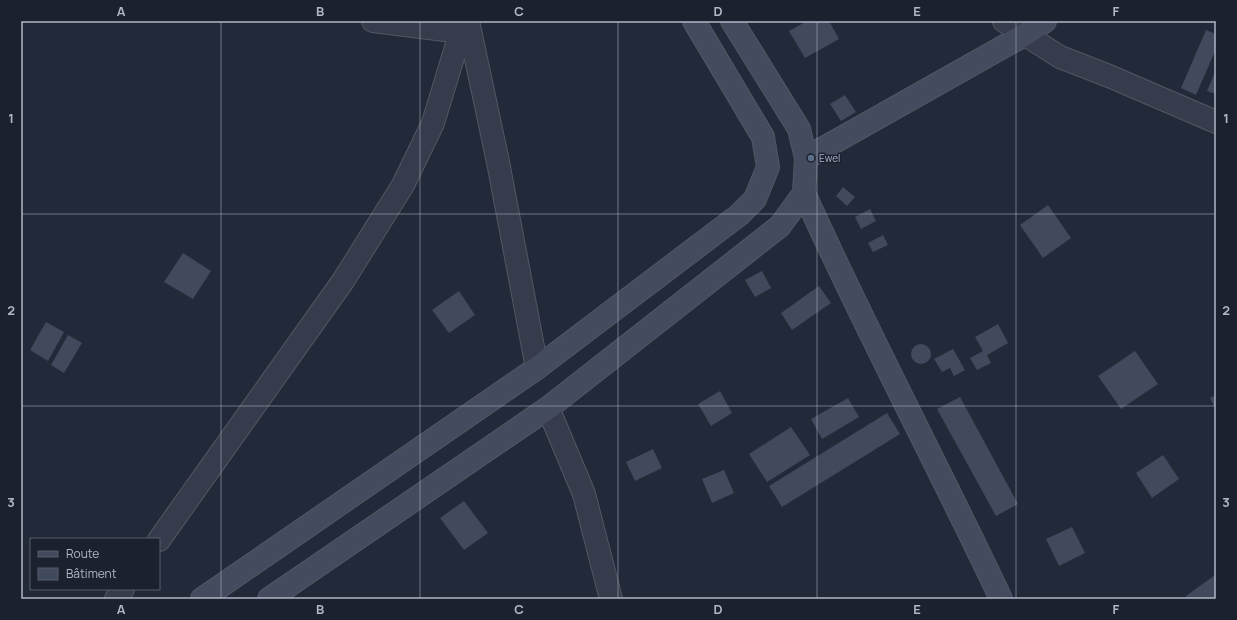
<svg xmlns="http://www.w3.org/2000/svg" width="1237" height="620" font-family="Manrope,sans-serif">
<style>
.building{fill:#41495c}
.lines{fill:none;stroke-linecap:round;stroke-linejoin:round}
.street-casing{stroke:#515765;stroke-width:24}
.secondary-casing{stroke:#515765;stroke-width:24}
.street{stroke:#363c4b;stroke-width:22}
.secondary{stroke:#444b5e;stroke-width:22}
.grid{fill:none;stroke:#b1b7c7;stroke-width:1;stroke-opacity:0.55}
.service-dot{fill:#5c6f8a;stroke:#1b212f;stroke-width:1.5}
.labels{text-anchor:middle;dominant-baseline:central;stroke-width:3;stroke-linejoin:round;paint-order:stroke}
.poi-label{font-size:10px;fill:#b1b7c7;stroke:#1b212f;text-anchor:start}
.neatline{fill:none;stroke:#b1b7c7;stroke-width:1.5}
.grid-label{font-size:13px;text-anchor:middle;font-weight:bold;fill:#b1b7c7}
</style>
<rect width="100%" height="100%" fill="#222a3a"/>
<path class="building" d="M807,21H829L839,39L805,58L789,31Z
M1206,30L1216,34V49L1196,95L1181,88Z
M1216,70V94L1207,91Z
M845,95L856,112L841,121L830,104Z
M843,187L855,197L847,206L836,196Z
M1048,205L1071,238L1043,258L1020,225Z
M870,209L876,221L861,229L855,217Z
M883,235L888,245L873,252L868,243Z
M183,253L211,271L193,299L164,282Z
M762,271L771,288L755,297L745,280Z
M819,286L831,303L792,330L781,313Z
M459,291L475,315L449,333L432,310Z
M46,322L64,332L48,361L30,350Z
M998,324L1008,343L987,355L991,363L977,370L970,358L983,351L975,337Z
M68,335L82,343L64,373L51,365Z
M911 354a10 10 0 1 1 20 0a10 10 0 1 1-20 0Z
M953,349L965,370L954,376L950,368L942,372L934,359Z
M1135,351L1158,384L1121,409L1098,376Z
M720,391L732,413L711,426L698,404Z
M1216,395V410L1210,398Z
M960,397L1018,504L996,516L937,409Z
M848,398L859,417L822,439L811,419Z
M887,413L900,434L782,507L769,486Z
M791,427L810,455L767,482L749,454Z
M653,449L662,468L635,481L626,462Z
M1163,455L1179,479L1152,498L1136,473Z
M724,470L734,493L712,503L702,479Z
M464,501L488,533L464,550L440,518Z
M1072,527L1085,553L1059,566L1046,539Z
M1215,575L1216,576V597L1214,599H1188L1186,596Z"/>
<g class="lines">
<g class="street-casing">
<path id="street" d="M373,21L461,32
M468,21L498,162L537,368
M1004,21L1060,57L1109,76L1216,122
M548,408L584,494L611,599
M159,540L343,281L403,185L433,123L464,21
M116,599L123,589"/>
</g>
<g class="secondary-casing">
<path id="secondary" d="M806,158L1026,34L1045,21
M804,193C866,331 937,463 1001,599
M202,599L537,368L739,215L755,199L768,167L763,137L694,21
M269,599L548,408L780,226L804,193L806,158L799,129L732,21"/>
</g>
<use href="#street" class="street"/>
<use href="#secondary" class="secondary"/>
</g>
<path class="grid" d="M221,21V599M420,21V599M618,21V599M817,21V599M1016,21V599M21,214H1216M21,406H1216"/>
<circle class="service-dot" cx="811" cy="158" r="4"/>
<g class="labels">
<g class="poi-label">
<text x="819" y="158">Ewel</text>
</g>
</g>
<rect width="1237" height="620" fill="none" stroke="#1b212f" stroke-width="44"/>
<rect x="30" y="538" width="130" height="52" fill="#1b212f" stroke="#575d6c"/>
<rect x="38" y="551" width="20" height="6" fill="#444b5e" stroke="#575d6c"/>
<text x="66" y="558" font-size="12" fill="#b1b7c7">Route</text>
<rect x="38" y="568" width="20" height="12" fill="#41495c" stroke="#575d6c"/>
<text x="66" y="578" font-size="12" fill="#b1b7c7">Bâtiment</text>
<rect x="22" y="22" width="1193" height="576" class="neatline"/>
<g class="grid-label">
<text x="121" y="16">A</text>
<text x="320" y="16">B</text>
<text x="519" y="16">C</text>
<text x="718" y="16">D</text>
<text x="917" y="16">E</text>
<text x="1116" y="16">F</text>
<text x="11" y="123">1</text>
<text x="1226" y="123">1</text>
<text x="11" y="315">2</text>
<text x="1226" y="315">2</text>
<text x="11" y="507">3</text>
<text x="1226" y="507">3</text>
<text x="121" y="614">A</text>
<text x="320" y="614">B</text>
<text x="519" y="614">C</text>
<text x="718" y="614">D</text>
<text x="917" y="614">E</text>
<text x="1116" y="614">F</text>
</g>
</svg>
